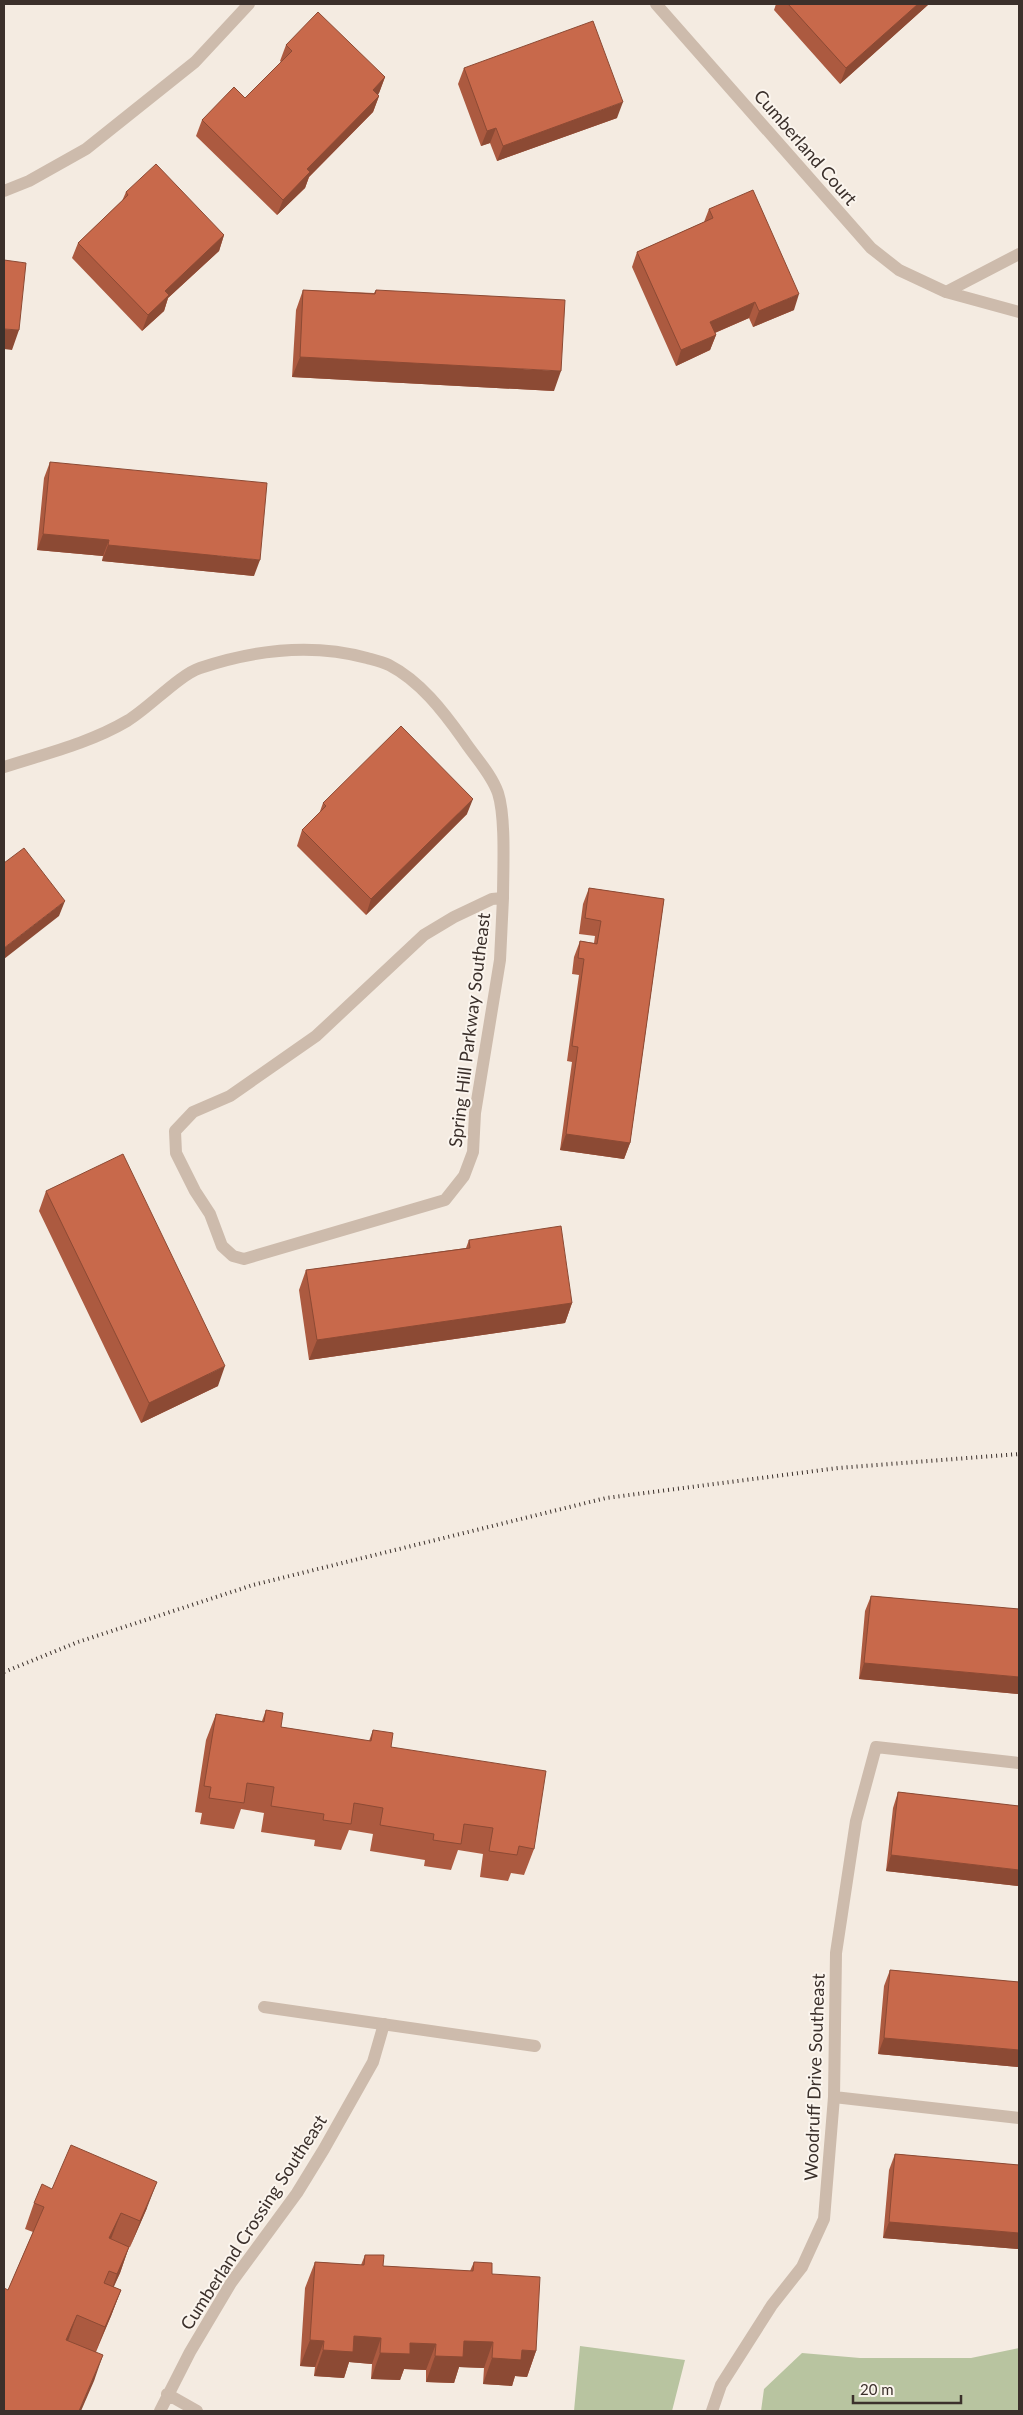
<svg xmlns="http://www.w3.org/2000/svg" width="1023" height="2415" font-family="Lato,sans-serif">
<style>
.green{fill:#b8c4a0}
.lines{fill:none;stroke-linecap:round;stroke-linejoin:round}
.service{stroke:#cdbbac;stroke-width:12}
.minor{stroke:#cdbbac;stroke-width:12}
.rail{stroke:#3b302b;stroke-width:4;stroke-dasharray:1 4;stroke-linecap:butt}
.wall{fill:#ac5a40}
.shaded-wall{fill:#8c4a34}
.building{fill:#c8694b;stroke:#8c4a34}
.labels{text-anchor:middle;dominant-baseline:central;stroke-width:4;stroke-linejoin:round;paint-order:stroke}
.street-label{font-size:18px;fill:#3b302b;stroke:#fbf5ee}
</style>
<rect width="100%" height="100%" fill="#f4ebe1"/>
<path class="green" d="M580,2346L685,2360L672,2411H574Z
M1019,2348V2411H761L764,2389L802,2353L860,2358H971Z"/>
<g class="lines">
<path class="service" d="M264,2007L535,2046"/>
<path class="minor" d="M656,4L871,248L899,270L946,292
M4,191L29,181L86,149L195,62L249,4
M1019,254L946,292L1019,312
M4,767C44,754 90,743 127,721C149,708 179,675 200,668C254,650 312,643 367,658C374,660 382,662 389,665C420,681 443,711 463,739C474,756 491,773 498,793C506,818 503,870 503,898
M503,898L500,960L475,1113L473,1152L464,1176L445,1200L244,1259L233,1256L222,1246L210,1214L195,1191L176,1153L175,1131L193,1112L230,1096L316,1036L424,935L454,917L492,899Z
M834,2097L1019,2118
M167,2394L197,2411
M160,2411L190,2352L231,2283L297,2193L324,2149L373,2062L384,2024
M712,2411L721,2385L772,2305L802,2267L824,2219L834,2097L836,1953L856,1821L876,1747L1019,1763"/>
<path class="rail" d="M4,1672L78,1642L253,1585L606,1498L838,1468L1019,1454"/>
</g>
<path class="wall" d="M776,4H929L840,84L774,10Z
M286,45L385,77L379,93L378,95L379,96L373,112L309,177L305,188L277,215L196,136L202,120L245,98L281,62L280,61Z
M464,68L617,118L497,161L490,143L481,146L458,84Z
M126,192L224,235L219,251L168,298L164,311L142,331L72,258L78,243L122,201Z
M709,209L794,310L753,327L749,318L715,333L716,335L710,350L676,366L632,267L637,252L704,222Z
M303,290L374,293L376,290L554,391L292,377L296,310Z
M50,462L254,576L102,561L103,556L37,550L44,478Z
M323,803L467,814L366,915L297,846L302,830L319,814Z
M589,888L664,899L630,1143L624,1159L560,1150L572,1062L567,1061L579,975L572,974L574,957L580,941L594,943L595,936L579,934L583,904Z
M46,1191L218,1386L141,1423L39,1211Z
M469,1240L572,1303L565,1323L309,1360L299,1290L306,1270L466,1248Z
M871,1596L1019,1609V1694L859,1679L865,1611Z
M266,1710L281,1727L369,1741L373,1730L391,1747L534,1849L524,1875L511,1873L508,1881L480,1877L483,1854L458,1850L451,1870L424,1866L425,1860L370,1851L373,1834L349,1830L341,1850L314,1846L315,1840L261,1832L264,1813L241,1809L234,1829L200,1824L202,1813L195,1812L206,1740L216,1714L262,1721Z
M898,1792L1019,1806V1886L886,1871L893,1808Z
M890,1970L1019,1982V2067L878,2054L884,1986Z
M895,2154L1019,2165V2249L883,2238L889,2170Z
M52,2189L147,2208L130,2247H129L120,2273L113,2287L121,2290L111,2316L96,2352L94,2381L8,2290L33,2232L25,2229L34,2203Z
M365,2255L383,2266L470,2271L474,2262L492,2274L536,2351L527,2377L515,2376L512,2386L483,2384L484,2368L459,2367L454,2383L426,2382V2370L404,2369L400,2380L371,2379L372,2364L349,2362L344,2378L314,2376L315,2367L300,2366L305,2288L315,2262L361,2265Z"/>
<path class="shaded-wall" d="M918,4H929L840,84L846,68Z
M385,77L379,93L367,105L373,90Z
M379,96L373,112L309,177L305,188L277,215L283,200L307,169Z
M623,102L617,118L497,161L503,146Z
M496,128L490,143L481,146L487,131Z
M224,235L219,251L168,298L164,311L142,331L148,315L165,291Z
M799,294L794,310L753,327L759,311Z
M755,302L749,318L705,337L710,322Z
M4,329L19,330L12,350L4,349Z
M716,335L710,350L676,366L681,350Z
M300,357L561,371L554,391L292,377Z
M43,534L109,540L103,556L37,550Z
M108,545L260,560L254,576L102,561Z
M473,799L467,814L366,915L371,899Z
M65,901L59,916L4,959V948Z
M566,1134L630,1143L624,1159L560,1150Z
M572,1303L565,1323L309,1360L317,1340Z
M225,1366L218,1386L141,1423L149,1403Z
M864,1663L1019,1677V1694L859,1679Z
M891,1855L1019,1870V1886L886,1871Z
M884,2038L1019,2050V2067L878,2054Z
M157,2182L147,2208L130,2247L140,2221Z
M121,2213L111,2239L109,2238Z
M889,2222L1019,2233V2249L883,2238Z
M129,2247L120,2273L108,2300L117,2274Z
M121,2290L111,2316L95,2353L105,2327Z
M77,2315L68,2341L66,2340Z
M354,2336L381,2338L372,2364L349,2362L344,2378L314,2376L323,2350Z
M310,2340L324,2341L315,2367L300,2366Z
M464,2341L493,2342L484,2368L459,2367L454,2383L426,2382L435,2356Z
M410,2343L436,2344L426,2370L404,2369L400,2380L371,2379L380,2353Z
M522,2350L536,2351L527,2377L515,2376L512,2386L483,2384L492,2358Z
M103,2355L94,2381L81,2411H79Z"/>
<path class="building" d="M788,4H918L846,68Z
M318,12L385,77L373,90L379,96L307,169L310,172L283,200L202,120L234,87L245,98L292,51L286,45Z
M593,21L623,102L503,146L496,128L487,131L464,68Z
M156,164L224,235L165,291L169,295L148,315L78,243L128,195L126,192Z
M753,190L799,294L759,311L755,302L710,322L716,335L681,350L637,252L713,218L709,209Z
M4,260L26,263L19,330L4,329Z
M303,290L375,294L376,290L565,300L561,371L300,357Z
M50,462L267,483L260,560L108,545L109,540L43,534Z
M401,726L473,799L371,899L302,830L326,806L323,803Z
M24,848L65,901L4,948V863Z
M589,888L664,899L630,1143L566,1134L578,1047L572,1046L584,959L578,958L580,941L597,944L601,921L585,918Z
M123,1154L225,1366L149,1403L46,1191Z
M561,1226L572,1303L317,1340L306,1270L470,1248L469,1240Z
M871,1596L1019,1609V1677L864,1663Z
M266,1710L283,1713L281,1727L371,1741L373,1730L393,1733L391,1747L546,1771L534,1849L519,1846L517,1855L489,1851L493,1828L464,1824L461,1844L433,1840L434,1834L380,1825L383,1808L354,1803L351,1824L323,1820L324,1814L271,1806L274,1787L247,1783L244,1803L209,1798L211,1787L204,1786L216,1714L264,1722Z
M898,1792L1019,1806V1870L891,1855Z
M890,1970L1019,1982V2050L884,2038Z
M71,2145L157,2182L140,2221L121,2213L109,2238L129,2247L117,2274L109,2271L104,2283L121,2290L105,2327L77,2315L66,2340L103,2355L79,2411H4V2288L8,2290L44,2207L34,2203L42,2184L52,2189Z
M895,2154L1019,2165V2233L889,2222Z
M365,2255H384L383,2266L473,2271L474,2262L492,2263V2274L540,2277L536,2351L522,2350L521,2360L492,2358L493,2342L464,2341L463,2357L435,2356L436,2344L410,2343V2354L380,2353L381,2338L354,2336L353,2352L323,2350L324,2341L310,2340L315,2262L364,2265Z"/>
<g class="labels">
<g class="street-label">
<text transform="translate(806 147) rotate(49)">Cumberland Court</text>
<text transform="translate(469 1030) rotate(-83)">Spring Hill Parkway Southeast</text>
<text transform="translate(814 2077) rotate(-88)">Woodruff Drive Southeast</text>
<text transform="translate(253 2222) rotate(-57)">Cumberland Crossing Southeast</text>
</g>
</g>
<rect width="1023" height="2415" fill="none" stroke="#3b302b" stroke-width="10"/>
<path d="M853 2395v8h108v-8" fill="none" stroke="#3b302b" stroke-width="2.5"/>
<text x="860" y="2395" font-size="15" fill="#3b302b" stroke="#fbf5ee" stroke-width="4" paint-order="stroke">20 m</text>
</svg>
